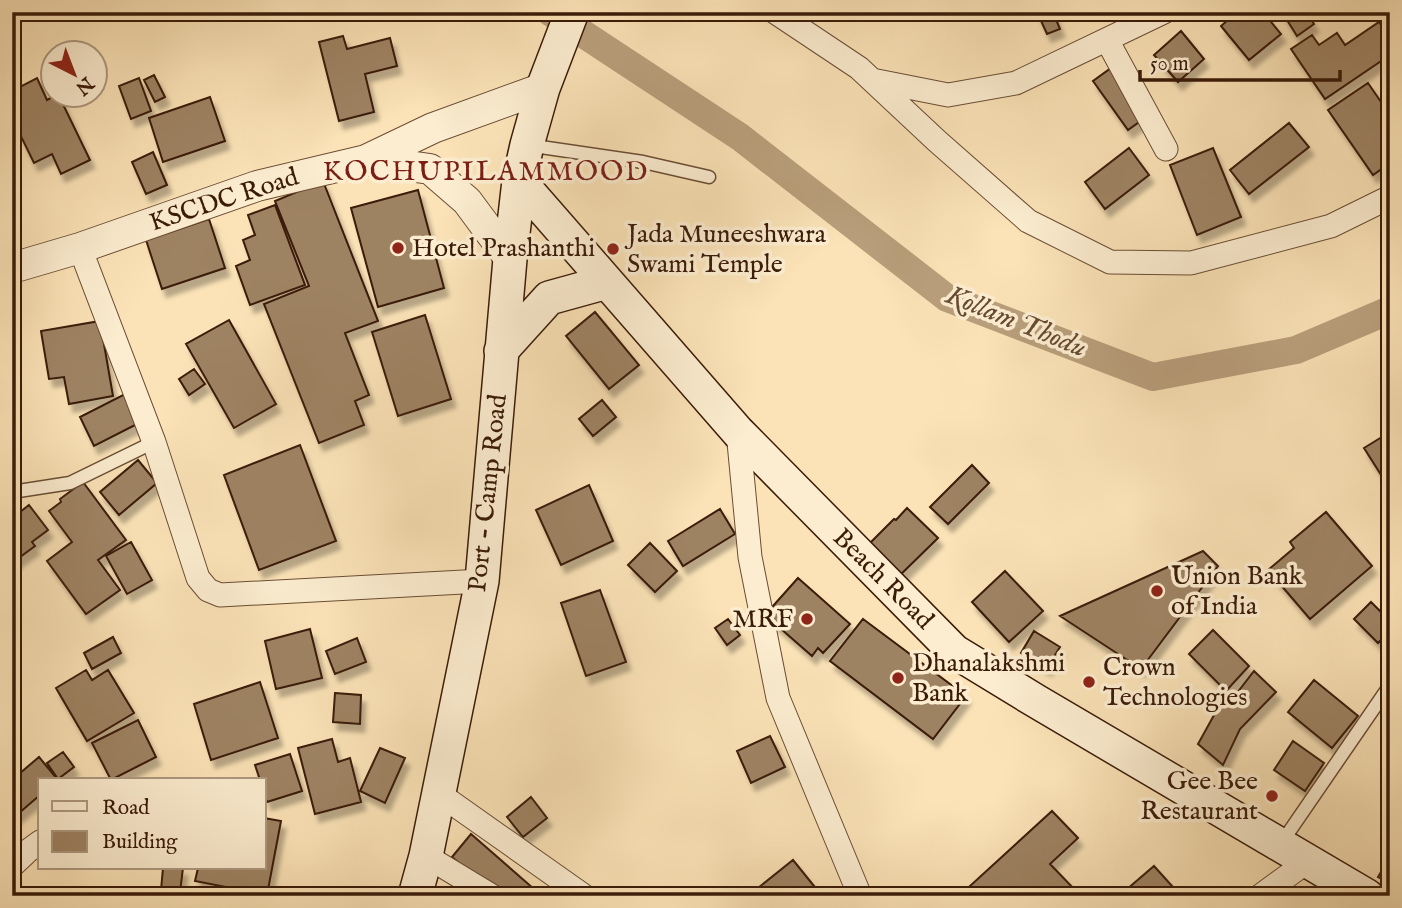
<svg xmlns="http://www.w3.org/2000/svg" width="1402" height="908" font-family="'IM FELL English',serif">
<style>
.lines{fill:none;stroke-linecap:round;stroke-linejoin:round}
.canal{stroke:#b99f7c;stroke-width:28}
.building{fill:#9e8363;stroke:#3a1b08;stroke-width:2;filter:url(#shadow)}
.service-casing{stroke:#6a4d34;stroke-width:15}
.minor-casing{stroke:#6a4d34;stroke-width:25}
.tertiary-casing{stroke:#6a4d34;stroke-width:32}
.secondary-casing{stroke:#3a1b08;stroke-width:36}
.service{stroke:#fcedd0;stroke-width:12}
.minor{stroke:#fcedd0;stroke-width:23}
.tertiary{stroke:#fcedd0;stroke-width:30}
.secondary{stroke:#fcedd0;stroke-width:33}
.poi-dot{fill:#8f2418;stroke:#fcedd0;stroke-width:2.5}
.labels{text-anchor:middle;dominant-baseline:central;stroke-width:7;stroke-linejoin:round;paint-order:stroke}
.street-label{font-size:26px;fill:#3a1b08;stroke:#fcedd0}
.poi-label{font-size:26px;fill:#3a1b08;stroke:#fcedd0;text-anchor:start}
.neighbourhood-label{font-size:28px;letter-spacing:2px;fill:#7a1f14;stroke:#fcedd0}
.water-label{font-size:28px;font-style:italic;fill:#664931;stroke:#fcedd0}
</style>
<defs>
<filter id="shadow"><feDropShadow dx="4.5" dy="8" stdDeviation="2" flood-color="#0004"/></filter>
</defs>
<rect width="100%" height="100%" fill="#fbe3b7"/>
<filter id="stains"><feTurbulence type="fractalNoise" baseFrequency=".00286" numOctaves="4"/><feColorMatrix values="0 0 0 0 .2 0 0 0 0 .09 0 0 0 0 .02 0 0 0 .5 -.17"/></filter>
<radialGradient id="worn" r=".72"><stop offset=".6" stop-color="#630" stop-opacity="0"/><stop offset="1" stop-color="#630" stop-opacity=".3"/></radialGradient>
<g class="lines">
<path class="canal" d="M550,12L740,137L947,298L1153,377L1296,350L1390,310"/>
</g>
<path class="building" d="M1037,12H1053L1060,29L1047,34Z
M1237,12H1263L1281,34L1249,60L1221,26Z
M1282,12H1306L1314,24L1297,36Z
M1379,22L1390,38V55L1325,99L1291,49L1312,35L1319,45L1337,33L1345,45Z
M1181,31L1204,59L1178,82L1154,55Z
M343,36L347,49L390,38L397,66L365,74L374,112L339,121L319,42Z
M1111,68L1146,117L1128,130L1093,81Z
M154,75L165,97L155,102L144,80Z
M37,78L47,100L58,94L90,160L61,174L52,154L34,163L12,118V91Z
M139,78L151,111L131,119L119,86Z
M1368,83L1390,115V163L1373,175L1328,110Z
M210,97L225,141L163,162L149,118Z
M1289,123L1309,147L1249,194L1230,170Z
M1129,148L1149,175L1105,209L1085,182Z
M1213,148L1241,217L1197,235L1170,165Z
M153,152L167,185L146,194L132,162Z
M323,181L378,321L345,333L369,395L355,401L364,425L319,443L264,304L309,286L275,201Z
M418,190L444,288L378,307L351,208Z
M275,205L305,285L250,305L236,266L250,260L243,240L255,235L248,215Z
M209,219L225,268L162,289L146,240Z
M595,312L639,365L609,389L566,336Z
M425,315L451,399L398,416L372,332Z
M229,320L276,404L234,428L186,344Z
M100,321L113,396L69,404L64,377L49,379L41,331Z
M194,369L205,384L189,395L179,379Z
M129,392L143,421L94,446L80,417Z
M602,400L616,417L593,436L579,419Z
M1390,432V489L1364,448Z
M300,445L336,541L259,570L224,475Z
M138,460L157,483L119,515L100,492Z
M972,465L989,483L948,524L930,507Z
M83,482L126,540L98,560L120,590L86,614L47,561L72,542L49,511L61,502L60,499Z
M589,485L613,541L561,565L536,510Z
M29,505L48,530L32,542L35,546L12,563V512L15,516Z
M907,508L938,538L892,583L861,552L894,519L896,520Z
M720,509L735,534L683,566L668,541Z
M1326,512L1372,566L1310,619L1268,570L1294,548L1290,542Z
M131,542L152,580L127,594L106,556Z
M650,543L677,571L655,592L628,565Z
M1203,551L1218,566L1141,669L1060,616Z
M1005,571L1043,611L1009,642L972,602Z
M798,578L850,624L823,653L818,648L812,656L765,615Z
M600,590L626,662L586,676L561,603Z
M1371,602L1390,621V631L1378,643L1354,619Z
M728,619L740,635L727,645L715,628Z
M863,619L966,696L933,739L830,661Z
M310,629L322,678L276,689L265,641Z
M1213,630L1249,666L1226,691L1189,654Z
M1034,631L1060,647L1047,668L1021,653Z
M113,637L121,653L92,669L84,653Z
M357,638L366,662L335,674L326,651Z
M86,670L92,680L108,670L134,713L87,741L56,688Z
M1254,671L1276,692L1240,729L1223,765L1198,744L1224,697L1230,702Z
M1314,680L1358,716L1332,748L1288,712Z
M260,682L278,738L211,760L194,704Z
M335,693L361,695L360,724L333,722Z
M138,720L156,757L111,780L92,743Z
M770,736L785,767L751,783L737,751Z
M332,739L338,762L350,758L361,802L315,814L298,748Z
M1293,741L1324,763L1305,791L1274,770Z
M380,748L405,758L385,803L360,791Z
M63,752L74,767L58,779L47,763Z
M290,754L302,791L267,802L264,794V780H260L255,765Z
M39,757L58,780H40V795L12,819V780Z
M531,797L547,818L523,837L507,817Z
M1052,811L1078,838L1050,864L1077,892L1073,896H980L970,886Z
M264,818L281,821L267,895L195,881L198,868H264Z
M471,834L542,896H497L452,857Z
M1390,856V883L1378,877Z
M793,860L814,886L803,896H748Z
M1154,866L1181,896H1119Z
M163,868H183L180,892L161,890Z"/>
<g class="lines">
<g class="service-casing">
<path id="service" d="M527,145L643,162L709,177
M12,492L70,483L154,442
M1280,845L1390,685"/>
</g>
<g class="minor-casing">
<path id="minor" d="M775,12L859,68L937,141L1028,221L1110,262L1191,263L1331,226L1390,197
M1107,40L1166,149
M872,80L948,95L1016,83L1164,12
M80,248L154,442L198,578L208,590L220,595L482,581
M738,432L750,557L778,698L860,896
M438,793L584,896
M426,856L492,896
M12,866L29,850L40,842
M1260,896L1308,861"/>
</g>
<g class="tertiary-casing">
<path id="tertiary" d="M366,160L430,169L467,201L510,259
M12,268L80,248L257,186L366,160L433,128L543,88"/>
</g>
<g class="secondary-casing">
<path id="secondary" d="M519,181L738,432L954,651L1036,701L1367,896
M501,351L549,298L607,282
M415,896L426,856L482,581L510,259L519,181L527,145L543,88L572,12"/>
</g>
<use href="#service" class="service"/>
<use href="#minor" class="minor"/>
<use href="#tertiary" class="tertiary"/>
<use href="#secondary" class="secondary"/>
</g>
<g class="poi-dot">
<circle cx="398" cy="248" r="7"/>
<circle cx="613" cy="249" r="7"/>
<circle cx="1157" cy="591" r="7"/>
<circle cx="807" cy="619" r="7"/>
<circle cx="898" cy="678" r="7"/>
<circle cx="1089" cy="682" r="7"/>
<circle cx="1272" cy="796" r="7"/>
</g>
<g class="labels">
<g class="street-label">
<text transform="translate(224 200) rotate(-18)">KSCDC Road</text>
<text transform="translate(488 493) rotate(-84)">Port - Camp Road</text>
<text transform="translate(883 579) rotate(45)">Beach Road</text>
</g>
<g class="poi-label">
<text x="627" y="234">Jada Muneeshwara<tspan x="627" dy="30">Swami Temple</tspan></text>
<text x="412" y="248">Hotel Prashanthi</text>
<text x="1171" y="576">Union Bank<tspan x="1171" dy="30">of India</tspan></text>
<text x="793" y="619" text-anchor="end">MRF</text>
<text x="912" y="663">Dhanalakshmi<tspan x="912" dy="30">Bank</tspan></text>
<text x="1103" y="667">Crown<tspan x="1103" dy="30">Technologies</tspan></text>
<text x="1258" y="781" text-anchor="end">Gee Bee<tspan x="1258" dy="30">Restaurant</tspan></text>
</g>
<g class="neighbourhood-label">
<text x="486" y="172">KOCHUPILAMMOOD</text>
</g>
<g class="water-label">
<text transform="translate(1016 322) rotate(22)">Kollam Thodu</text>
</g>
</g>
<rect width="1402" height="908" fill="none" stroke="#fbe3b7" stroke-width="42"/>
<rect x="14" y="14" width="1374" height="880" fill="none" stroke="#3a1b08" stroke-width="3.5"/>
<rect x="21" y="21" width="1360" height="866" fill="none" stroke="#3a1b08" stroke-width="2"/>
<rect x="38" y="778" width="228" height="91" fill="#fcedd0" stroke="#ae9980" stroke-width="2"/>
<rect x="52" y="801" width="35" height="10" fill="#fcedd0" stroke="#ae9980" stroke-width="2"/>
<text x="102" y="814" font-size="21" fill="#3a1b08">Road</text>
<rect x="52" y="831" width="35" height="21" fill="#9e8363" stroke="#ae9980" stroke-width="2"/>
<text x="102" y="848" font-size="21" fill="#3a1b08">Building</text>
<g transform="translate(74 74) rotate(138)"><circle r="33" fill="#fcedd0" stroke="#ae9980" stroke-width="2"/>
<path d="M0-5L12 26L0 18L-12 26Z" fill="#8f2418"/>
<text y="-10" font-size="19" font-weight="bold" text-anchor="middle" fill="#3a1b08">N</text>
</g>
<path d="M1140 70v10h200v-10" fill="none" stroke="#3a1b08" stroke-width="3.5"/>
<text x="1150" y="70" font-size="21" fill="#3a1b08" stroke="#fcedd0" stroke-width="5" paint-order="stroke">50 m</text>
<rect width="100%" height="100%" filter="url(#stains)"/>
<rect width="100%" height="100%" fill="url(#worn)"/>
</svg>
